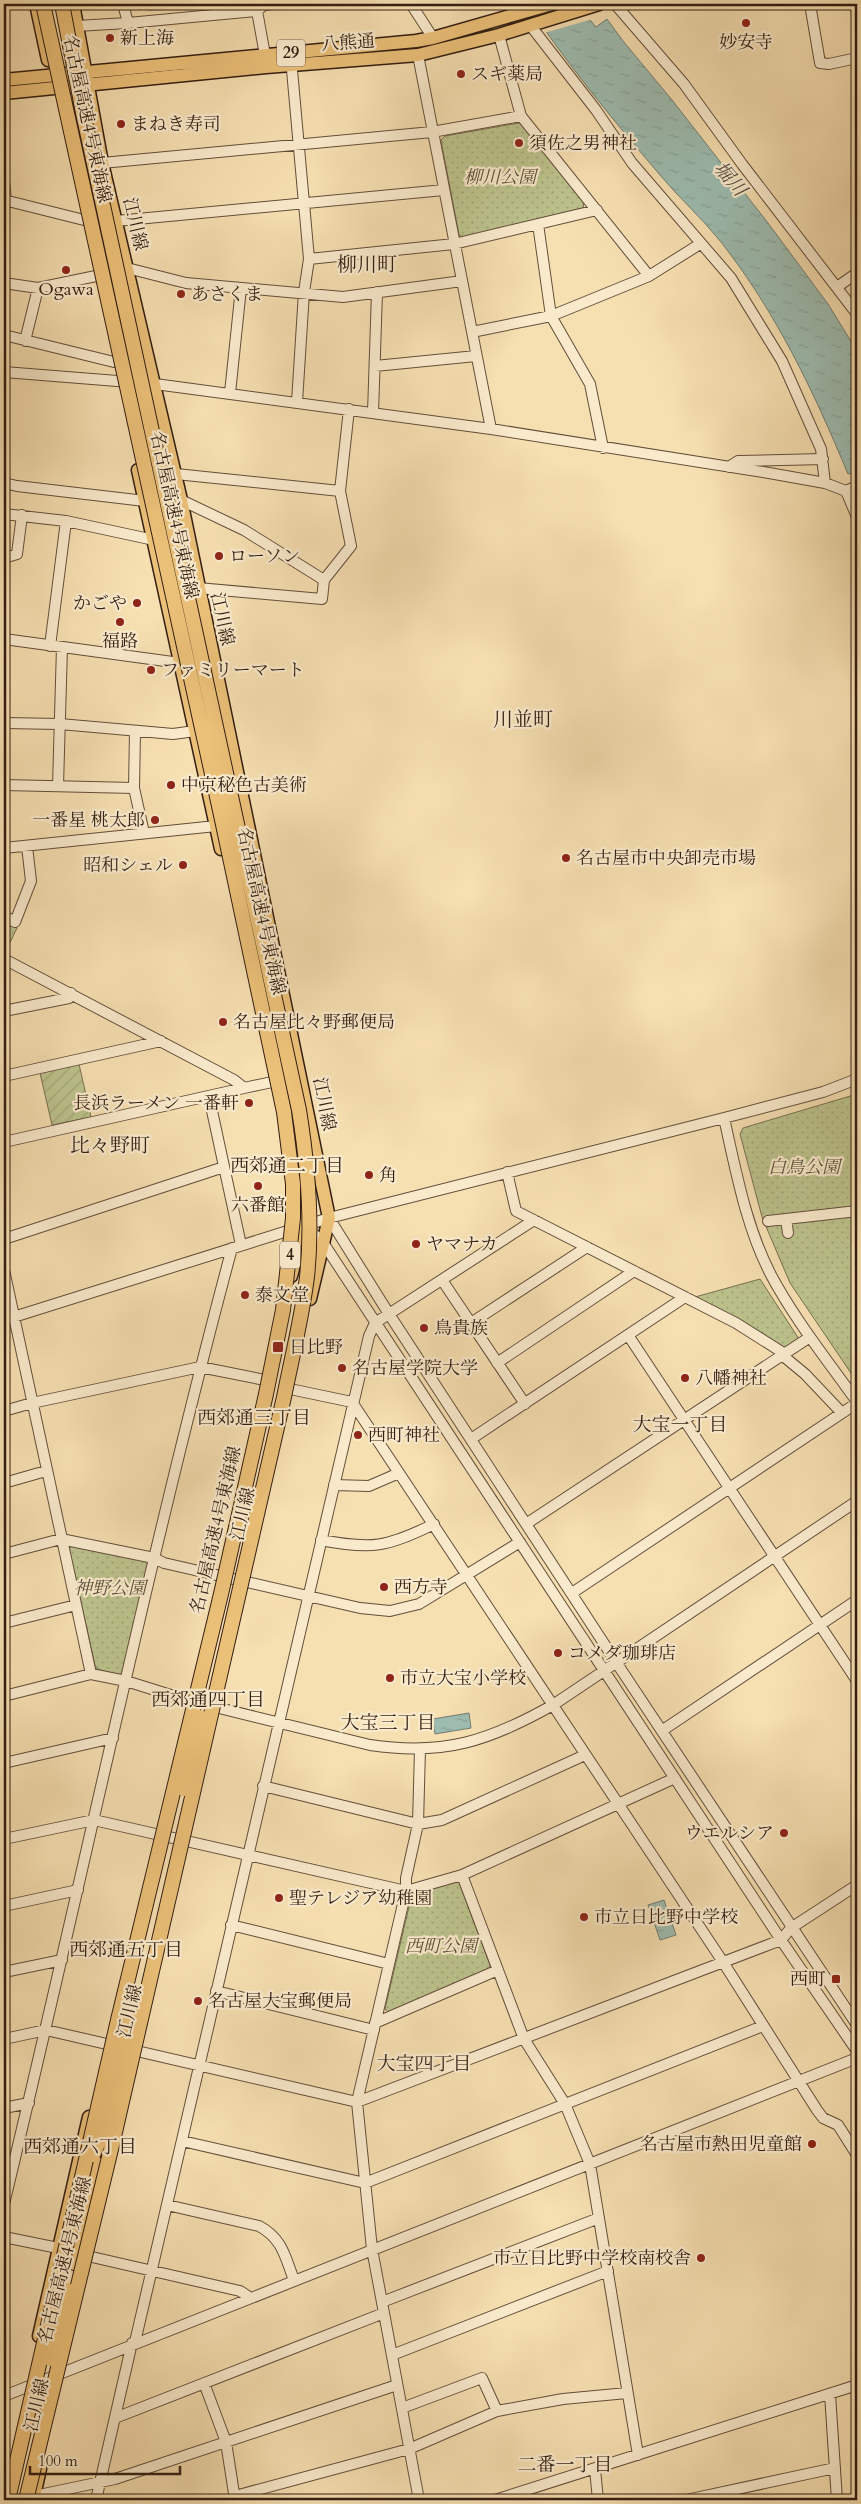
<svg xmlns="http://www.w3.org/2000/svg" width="861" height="2504" font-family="Cardo,'Noto Serif JP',serif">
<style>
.park{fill:url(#park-dots);stroke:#77704f}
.garden{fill:url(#garden-furrows);stroke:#77704f}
.water{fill:url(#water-ripples);stroke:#727d71}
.pier{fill:#f6dfb1}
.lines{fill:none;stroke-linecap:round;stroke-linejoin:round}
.minor-casing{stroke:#634e3a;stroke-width:12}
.major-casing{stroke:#321e12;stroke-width:15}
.highway-casing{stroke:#321e12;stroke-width:16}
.minor{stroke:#f9eacc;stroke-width:10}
.major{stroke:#ebc078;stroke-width:12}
.highway{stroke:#ebc078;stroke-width:14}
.highway-bridge-casing{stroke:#321e12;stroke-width:16;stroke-linecap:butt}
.highway-bridge{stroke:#ebc078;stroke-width:14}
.poi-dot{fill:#8f2418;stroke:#f9eacc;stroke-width:2}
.labels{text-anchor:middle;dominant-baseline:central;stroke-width:4.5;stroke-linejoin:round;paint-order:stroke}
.shield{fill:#f9eacc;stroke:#6e5b4a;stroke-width:1}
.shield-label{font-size:16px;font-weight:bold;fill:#321e12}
.poi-label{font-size:18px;fill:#321e12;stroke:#f9eacc;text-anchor:start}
.street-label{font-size:18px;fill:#321e12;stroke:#f9eacc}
.park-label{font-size:18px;font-style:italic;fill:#5b4f37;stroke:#f9eacc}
.water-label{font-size:19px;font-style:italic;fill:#524d41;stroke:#f9eacc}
.neighbourhood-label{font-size:19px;fill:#321e12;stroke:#f9eacc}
.quarter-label{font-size:20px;fill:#321e12;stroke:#f9eacc}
</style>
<defs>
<pattern id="park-dots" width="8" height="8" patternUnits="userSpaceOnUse" patternTransform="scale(1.25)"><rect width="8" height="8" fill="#bcc28c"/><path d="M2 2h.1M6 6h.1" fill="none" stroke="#a2a678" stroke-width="1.8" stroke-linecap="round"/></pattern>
<pattern id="garden-furrows" width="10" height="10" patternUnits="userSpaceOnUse" patternTransform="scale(1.25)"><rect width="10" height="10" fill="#bcc28c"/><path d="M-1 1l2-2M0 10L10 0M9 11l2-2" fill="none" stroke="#a2a678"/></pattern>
<pattern id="water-ripples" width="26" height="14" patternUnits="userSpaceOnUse" patternTransform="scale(1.25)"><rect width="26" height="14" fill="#9dbcb0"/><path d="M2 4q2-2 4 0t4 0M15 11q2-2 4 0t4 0" fill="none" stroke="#88a196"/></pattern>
</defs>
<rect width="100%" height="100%" fill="#f6dfb1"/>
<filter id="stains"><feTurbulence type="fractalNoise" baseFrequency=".004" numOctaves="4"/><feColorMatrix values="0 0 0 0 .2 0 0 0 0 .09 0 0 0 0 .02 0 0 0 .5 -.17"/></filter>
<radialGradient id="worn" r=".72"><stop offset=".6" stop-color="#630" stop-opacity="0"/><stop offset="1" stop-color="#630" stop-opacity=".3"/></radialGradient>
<path class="park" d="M519,123L522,124L584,202L583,208L463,237L459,235L441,140L445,136Z
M4,921L17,928L4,955Z
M857,1094V1382L790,1283L762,1217L740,1134L743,1128Z
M760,1279L799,1339L784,1349L695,1297Z
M72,1545L145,1561L148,1565L124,1672L119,1675L97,1669L95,1665L69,1549Z
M458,1880L490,1965L489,1969L389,2013L385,2009L412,1894Z"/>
<path class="garden" d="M79,1064L91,1117L52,1125L40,1073Z"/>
<path class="water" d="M148,4H185V9L148,10Z
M527,4H577L596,27L607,19L623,41L672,100L768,223L828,304L857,351V474L856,472L848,474C814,392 776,312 721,242C702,218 679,198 660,175C613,120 567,64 527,4Z
M469,1713L471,1728L435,1734L433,1719Z
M664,1900L676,1935L660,1940L648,1905Z"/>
<path class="pier" d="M525,4H581L593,19L544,33Z"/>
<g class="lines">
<g class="minor-casing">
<path id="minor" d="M123,4L128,23
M411,4L433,38
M615,4L684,84L742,164L857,314
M810,4L820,63L829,64L857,58
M257,11L265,55
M530,25L596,110L632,163L731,278L782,361L821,449L825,483
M76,26L128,23L257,11L264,5L273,4
M499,35L521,116L649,276
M418,55L491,429
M291,59L309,259L304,292L297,402
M102,163L432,132L521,116
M4,181L6,201L4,208
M4,200L84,220
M116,221L444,190
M538,224L551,316L590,384L603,448
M309,259L454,244L597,210
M127,268L186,283L343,297L462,281
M4,283L38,288L96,276
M837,287L857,273
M472,332L551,316L649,276L700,244
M4,335L114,362
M25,341L38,288
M375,366L476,356
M4,372L155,384L491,429L769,473L825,483L846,491L857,517
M230,393L241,288
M373,413L377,292
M729,467L738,461L823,459
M176,474L340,491L351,546L324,580L322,599L198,588
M4,483L17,486L145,501
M340,491L349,409
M846,491L857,486
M181,500L244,530L324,580
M4,514L66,521L154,540
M4,558L17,554L22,515
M4,639L180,663
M50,646L66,521
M4,723L60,724L173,734L195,731
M135,731L134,788L144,833
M4,785L134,788
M58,786L62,647
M4,848L216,826
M4,916L15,922L31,881L27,846
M4,959L234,1080L244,1088L277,1081
M4,1011L69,998L71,993
M4,1076L161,1041
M209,1097L241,1245
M724,1118C736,1171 746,1227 771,1275C795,1320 828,1361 857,1402
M4,1142L244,1088
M507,1172L516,1211L736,1323L785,1354
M329,1218L389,1314L616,1662L857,2025
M786,1219L788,1233
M768,1221L857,1211
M306,1228L322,1241L781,1940L857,2051
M4,1239L224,1167
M4,1270L91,1674
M442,1280L525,1404
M4,1320L329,1218L724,1118L823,1092L857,1079
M471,1323L587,1247
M628,1335L857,1681
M782,1355L805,1374L842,1413
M497,1363L634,1271
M290,1389L352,1402L723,1962L817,2110L823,2118L838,2125L857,2155
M4,1411L32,1403L200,1367L265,1380
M471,1439L685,1297
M4,1483L46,1471
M334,1485L369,1486L399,1473
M526,1524L810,1337
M321,1540C371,1550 388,1547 434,1524
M4,1554L61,1539L154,1558L164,1563L360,1608L390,1611L419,1604L520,1542
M572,1593L857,1403
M4,1623L76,1605
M4,1696L91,1674L126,1681L190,1701
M215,1707L370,1745C444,1756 489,1741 553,1705L857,1501
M663,1730L857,1600
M4,1763L113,1738
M263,1786L418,1824L442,1820L585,1755
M4,1839L94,1820L406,1891L462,1875L675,1778
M462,1875L524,2039L565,2104L590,2164L638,2455
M4,1906L78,1890
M231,1925L389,1964
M4,1972L62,1960
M216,1991L374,2030
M375,2023L498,1970
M4,2039L46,2030L357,2102L781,1940L791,1928L857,1885
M4,2108L29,2103
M182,2141L365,2183L763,2026
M4,2204C81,1886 147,1565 232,1248
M167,2205L259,2226C283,2239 285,2257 294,2280
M4,2237L58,2248
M92,2257L240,2291L249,2297
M382,2302L599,2218
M135,2342L369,1336L375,1323L534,1220
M392,2355L608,2271
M204,2383L226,2442L235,2500
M830,2394L837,2500
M4,2396L857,2058
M402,2408L482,2378L497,2411
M115,2418L384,2313
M595,2469L598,2500
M34,2496L115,2479L397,2385
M235,2496L409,2449L497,2411L563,2399L627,2393
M96,2500L132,2343
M419,2500L372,2249L357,2102L406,1891V1878L418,1824L420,1749
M495,2500L857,2385
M686,2500L835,2468"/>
</g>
<g class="major-casing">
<path id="major" d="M36,4L48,60
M73,4L102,163L181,500L329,1218L310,1299
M4,80L416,41L433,38L552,4
M4,93L266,67L418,55L499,35L599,4
M138,470L221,849
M291,1276L304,1226L297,1188
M39,2336L89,2117
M33,2500L40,2469"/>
</g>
<g class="highway-casing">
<path id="highway" d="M74,2263L101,2155L112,2145"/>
</g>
<use href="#minor" class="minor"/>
<use href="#major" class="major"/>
<use href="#highway" class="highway"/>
<g class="highway-bridge-casing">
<path id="highway-bridge" d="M184,1789L200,1717
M93,2155L106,2125L132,2007
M50,2359L67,2290
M8,2500L118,2020L221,1594L266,1394L283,1310L293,1218V1184L284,1112L221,815L43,4
M26,2500L112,2145L284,1397C292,1357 302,1317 307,1277C313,1221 308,1166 299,1110L83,113L62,4"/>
</g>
<use href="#highway-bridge" class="highway-bridge"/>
</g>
<g class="poi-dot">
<circle cx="746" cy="23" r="5"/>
<circle cx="110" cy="38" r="5"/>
<circle cx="461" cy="74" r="5"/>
<circle cx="121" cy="124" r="5"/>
<circle cx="519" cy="143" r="5"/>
<circle cx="66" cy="270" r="5"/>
<circle cx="181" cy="294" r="5"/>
<circle cx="219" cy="556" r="5"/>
<circle cx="137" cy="603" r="5"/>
<circle cx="120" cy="622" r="5"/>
<circle cx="151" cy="670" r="5"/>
<circle cx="171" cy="785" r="5"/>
<circle cx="155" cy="820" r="5"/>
<circle cx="566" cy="858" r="5"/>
<circle cx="183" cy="865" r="5"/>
<circle cx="223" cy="1022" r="5"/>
<circle cx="249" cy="1103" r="5"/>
<circle cx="369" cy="1175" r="5"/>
<circle cx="258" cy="1186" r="5"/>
<circle cx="416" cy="1244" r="5"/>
<circle cx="245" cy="1295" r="5"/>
<circle cx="424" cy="1328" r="5"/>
<rect x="272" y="1341" width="12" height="12" rx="2.5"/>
<circle cx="342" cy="1368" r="5"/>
<circle cx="685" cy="1378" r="5"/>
<circle cx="358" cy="1435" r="5"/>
<circle cx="384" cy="1587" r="5"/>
<circle cx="558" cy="1653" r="5"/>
<circle cx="390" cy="1678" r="5"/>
<circle cx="784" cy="1833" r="5"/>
<circle cx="279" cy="1898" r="5"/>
<circle cx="584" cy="1917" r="5"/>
<rect x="831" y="1974" width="10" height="10" rx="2.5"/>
<circle cx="198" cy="2001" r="5"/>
<circle cx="812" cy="2144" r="5"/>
<circle cx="701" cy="2258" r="5"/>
</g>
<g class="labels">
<g class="shield">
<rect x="277" y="39.5" width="28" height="27" rx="4"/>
<rect x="280" y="1241.5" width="20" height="27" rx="4"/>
</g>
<g class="shield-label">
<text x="291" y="53">29</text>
<text x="290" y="1255">4</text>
</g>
<g class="poi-label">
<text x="120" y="38">新上海</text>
<text x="746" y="42" text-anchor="middle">妙安寺</text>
<text x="471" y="74">スギ薬局</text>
<text x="131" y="124">まねき寿司</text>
<text x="529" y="143">須佐之男神社</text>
<text x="66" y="289" text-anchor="middle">Ogawa</text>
<text x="191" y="294">あさくま</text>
<text x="229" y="556">ローソン</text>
<text x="127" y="603" text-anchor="end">かごや</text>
<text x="120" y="641" text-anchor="middle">福路</text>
<text x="161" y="670">ファミリーマート</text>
<text x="181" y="785">中京秘色古美術</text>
<text x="145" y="820" text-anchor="end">一番星 桃太郎</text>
<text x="576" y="858">名古屋市中央卸売市場</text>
<text x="173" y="865" text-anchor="end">昭和シェル</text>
<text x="233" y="1022">名古屋比々野郵便局</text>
<text x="239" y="1103" text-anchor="end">長浜ラーメン 一番軒</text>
<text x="379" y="1175">角</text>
<text x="258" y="1205" text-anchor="middle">六番館</text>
<text x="426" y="1244">ヤマナカ</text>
<text x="255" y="1295">泰文堂</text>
<text x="434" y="1328">鳥貴族</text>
<text x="289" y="1347">日比野</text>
<text x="352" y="1368">名古屋学院大学</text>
<text x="695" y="1378">八幡神社</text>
<text x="368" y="1435">西町神社</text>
<text x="394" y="1587">西方寺</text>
<text x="568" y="1653">コメダ珈琲店</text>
<text x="400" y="1678">市立大宝小学校</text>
<text x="774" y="1833" text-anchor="end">ウエルシア</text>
<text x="289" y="1898">聖テレジア幼稚園</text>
<text x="594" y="1917">市立日比野中学校</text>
<text x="826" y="1979" text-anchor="end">西町</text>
<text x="208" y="2001">名古屋大宝郵便局</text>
<text x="802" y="2144" text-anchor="end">名古屋市熱田児童館</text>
<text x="691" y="2258" text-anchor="end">市立日比野中学校南校舎</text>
</g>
<g class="street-label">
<text transform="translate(348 43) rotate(-4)">八熊通</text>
<text transform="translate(87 119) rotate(78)">名古屋高速4号東海線</text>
<text transform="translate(135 224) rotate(77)">江川線</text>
<text transform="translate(174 515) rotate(78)">名古屋高速4号東海線</text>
<text transform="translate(222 619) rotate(78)">江川線</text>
<text transform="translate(261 911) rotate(78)">名古屋高速4号東海線</text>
<text transform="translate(324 1104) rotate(79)">江川線</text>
<text transform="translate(243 1514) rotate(-77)">江川線</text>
<text transform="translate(216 1530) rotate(-77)">名古屋高速4号東海線</text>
<text transform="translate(130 2011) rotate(-77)">江川線</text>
<text transform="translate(65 2260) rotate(-76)">名古屋高速4号東海線</text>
<text transform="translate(37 2405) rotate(-77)">江川線</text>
</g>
<g class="park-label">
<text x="500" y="177">柳川公園</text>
<text x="804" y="1167">白鳥公園</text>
<text x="110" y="1588">神野公園</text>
<text x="441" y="1946">西町公園</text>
</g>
<g class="water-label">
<text transform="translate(730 179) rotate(49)">堀川</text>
</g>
<g class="neighbourhood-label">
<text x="287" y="1166">西郊通二丁目</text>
<text x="254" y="1418">西郊通三丁目</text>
<text x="680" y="1425">大宝一丁目</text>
<text x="208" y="1700">西郊通四丁目</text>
<text x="388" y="1723">大宝三丁目</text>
<text x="126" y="1950">西郊通五丁目</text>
<text x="424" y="2064">大宝四丁目</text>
<text x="80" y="2147">西郊通六丁目</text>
<text x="565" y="2465">二番一丁目</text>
</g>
<g class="quarter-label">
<text x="367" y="264">柳川町</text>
<text x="523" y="719">川並町</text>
<text x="110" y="1145">比々野町</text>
</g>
</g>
<rect width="861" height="2504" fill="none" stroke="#f6dfb1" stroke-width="20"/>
<rect x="5" y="5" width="851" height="2494" fill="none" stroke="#321e12" stroke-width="2.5"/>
<rect x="10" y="10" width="841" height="2484" fill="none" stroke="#321e12"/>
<path d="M30 2466v8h150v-8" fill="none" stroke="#321e12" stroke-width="2.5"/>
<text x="38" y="2466" font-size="15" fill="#321e12" stroke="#f9eacc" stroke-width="4" paint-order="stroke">100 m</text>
<rect width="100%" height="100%" filter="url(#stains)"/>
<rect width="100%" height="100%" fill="url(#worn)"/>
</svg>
